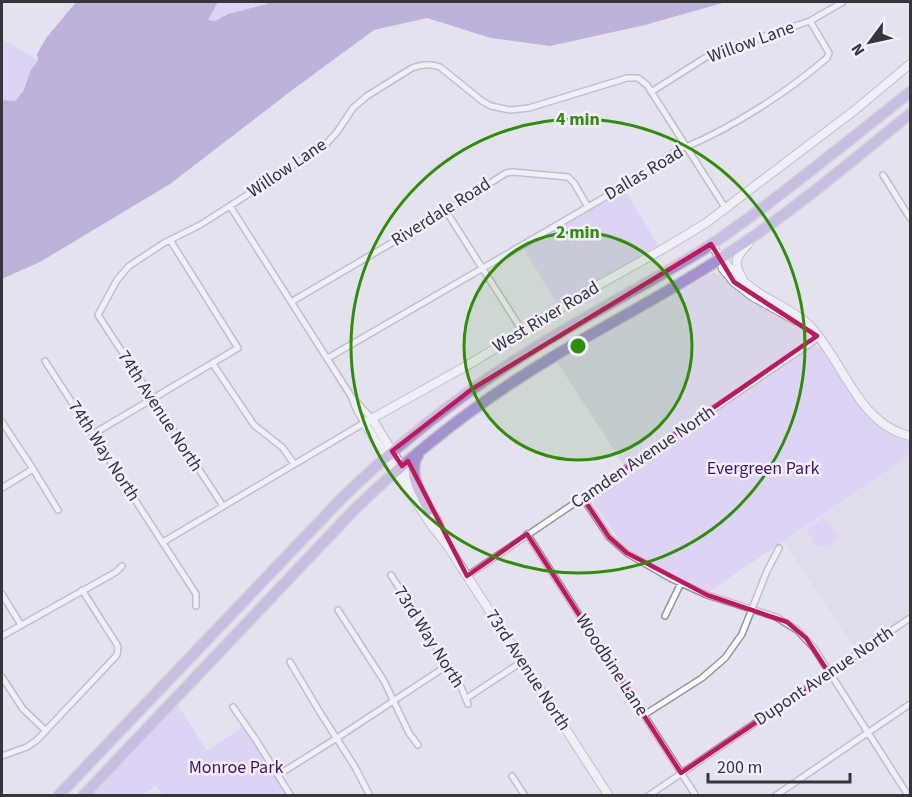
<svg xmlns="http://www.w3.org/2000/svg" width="912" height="797" font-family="'Source Sans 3',sans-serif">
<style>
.built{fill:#d9d4e8}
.green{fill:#d2c2fd}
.water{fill:#8f78c2}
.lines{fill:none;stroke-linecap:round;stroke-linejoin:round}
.street-casing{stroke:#9794a0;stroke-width:8}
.secondary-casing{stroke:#9794a0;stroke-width:10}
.highway-casing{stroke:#c3c2c4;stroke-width:13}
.street{stroke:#fff;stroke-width:5}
.secondary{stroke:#fff;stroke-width:8}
.highway{stroke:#a492d0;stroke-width:10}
.marked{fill:none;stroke:#c2185b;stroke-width:4.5;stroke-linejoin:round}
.ring{fill:none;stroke:#2e8f07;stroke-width:3}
.labels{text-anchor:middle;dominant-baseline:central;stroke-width:5;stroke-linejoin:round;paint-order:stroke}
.street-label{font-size:18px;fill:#363539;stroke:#f3effc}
.park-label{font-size:18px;fill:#3c166e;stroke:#f3effc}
.centre{fill:#2e8f07;stroke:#f3effc;stroke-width:3}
.ring-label{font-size:18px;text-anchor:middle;font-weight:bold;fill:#2e8f07;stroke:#f3effc;stroke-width:5;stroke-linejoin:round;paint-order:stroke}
</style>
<rect width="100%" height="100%" fill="#e5e2ef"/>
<path class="built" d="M714,273L722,275L743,294L764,308L803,328L808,334L810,337L809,340L625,467L557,362L710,274Z
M910,455V614L856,651L784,542Z"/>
<path class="green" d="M218,2H270L267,4L228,14L215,21L208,20Z
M2,39L38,60C29,73 25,88 15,101L3,100L2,103Z
M625,190L658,245L558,305L524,249Z
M813,346L823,349C844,381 869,435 910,440V455L710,591C678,577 643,563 618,538L590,498Z
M824,518L839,538L828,546H815L807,530Z
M177,704L207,751L244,726L287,795H162L156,786L142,795L92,796Z"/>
<path class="water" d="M76,2H218L208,20L215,21L228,14L267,4L270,2H726L645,25L550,46L491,38L427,18L374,30L295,88L170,184L40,262L2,279V100L15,101L23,91L31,70L38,60L37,54L47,37Z"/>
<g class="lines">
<g class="street-casing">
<path id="street" d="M651,92L711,54L810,21L843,2
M883,175L910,218
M446,211L523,332
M291,302L446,211L506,173L513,172L568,177L574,183L588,207
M328,358L638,178L680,148L686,147C735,126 786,93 827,58L829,53L810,21
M45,361L196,594V606
M213,364L254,425L283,448L294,464
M354,399L372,419
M2,422L33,469L58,510
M93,434L238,348L170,240
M2,488L33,469
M583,498L609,537L627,553L670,578L707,595L776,617L797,630L814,648L906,792
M223,506L98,315L117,280L129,266L164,243L200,225L325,145L337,132L353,108L367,96L412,68C422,64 430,63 440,67L482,101L491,106L510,110L529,108L627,78H638L647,85L726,209
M527,534L696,796
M163,542L364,423L356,409L351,396L230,206
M391,575L455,676L461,687L468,704
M467,576L814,341L817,336
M2,594L21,625
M338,610L384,681L409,733L418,745
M665,616L681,583
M2,636L116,572L122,566
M290,662L321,714L355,767L370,796
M2,677L23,709L46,731
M467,698L523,661
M233,707L256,740L291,796
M644,715L702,678L725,658L742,634L767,571L779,548
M2,756L27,747L37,740L117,655L118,647L116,643L82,590
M278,775L337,738L448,665
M512,776L525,796
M648,796L910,618
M775,796L910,704"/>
</g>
<g class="secondary-casing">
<path id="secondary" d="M711,244C724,264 739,280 759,293C776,304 796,312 810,326C844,362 858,424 910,436
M721,260L723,269L734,282L752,296L795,320
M742,277C732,262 737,256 748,244
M372,419L414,486
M427,507L436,519L443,535
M609,796L447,545L432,526L364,423L468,365L597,286L668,246L706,223L855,110L910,64"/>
</g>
<g class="highway-casing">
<path id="highway" d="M418,455C407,474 420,491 429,510
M58,796L343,497C400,442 461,394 528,352C585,316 644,286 701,251C735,229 768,204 800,179C837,150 874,121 910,92
M83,796L355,509C411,455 472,407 538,366C597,329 660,298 718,260C786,217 848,164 910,114"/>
</g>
<use href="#street" class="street"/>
<use href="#secondary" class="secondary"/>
<use href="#highway" class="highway"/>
</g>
<path d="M0 0H912V797H0ZM711,244L734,282L817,336L583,498L609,537L627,553L707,595L787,622L806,638L829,673L681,773L527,534L467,576L408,461L402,466L392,451L472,389Z" fill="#e5e2ef" fill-opacity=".55" fill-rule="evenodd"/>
<path class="marked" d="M711,244L734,282L817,336L583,498L609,537L627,553L707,595L787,622L806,638L829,673L681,773L527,534L467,576L408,461L402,466L392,451L472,389Z"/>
<circle cx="578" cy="346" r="114" fill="#2e8f07" fill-opacity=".12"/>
<g class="ring">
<circle cx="578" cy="346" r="114"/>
<circle cx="578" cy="346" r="227"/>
</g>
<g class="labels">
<g class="street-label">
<text transform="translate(751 42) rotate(-20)">Willow Lane</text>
<text transform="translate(287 168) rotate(-34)">Willow Lane</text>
<text transform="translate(644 173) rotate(-31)">Dallas Road</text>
<text transform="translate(441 212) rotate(-32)">Riverdale Road</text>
<text transform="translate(546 317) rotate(-31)">West River Road</text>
<text transform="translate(160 411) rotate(57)">74th Avenue North</text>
<text transform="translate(104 451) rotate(57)">74th Way North</text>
<text transform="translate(643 457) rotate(-34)">Camden Avenue North</text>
<text transform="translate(429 637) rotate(58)">73rd Way North</text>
<text transform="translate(612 665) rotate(57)">Woodbine Lane</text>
<text transform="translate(528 670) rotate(57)">73rd Avenue North</text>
<text transform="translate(824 676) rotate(-34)">Dupont Avenue North</text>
</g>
<g class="park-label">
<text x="763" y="468">Evergreen Park</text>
<text x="236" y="767">Monroe Park</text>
</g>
</g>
<circle cx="578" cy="346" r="9" class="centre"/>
<g class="ring-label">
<text x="578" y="125">4 min</text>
<text x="578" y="238">2 min</text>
</g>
<rect width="912" height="797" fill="none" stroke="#363539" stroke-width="6"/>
<g transform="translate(870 42) rotate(237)" stroke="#f3effc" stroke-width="4.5" paint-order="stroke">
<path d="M0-4.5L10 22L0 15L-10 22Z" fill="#363539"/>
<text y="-9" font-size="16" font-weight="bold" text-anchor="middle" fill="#363539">N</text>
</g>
<path d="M708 773v9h142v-9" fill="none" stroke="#363539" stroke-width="3"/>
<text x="717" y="773" font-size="18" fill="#363539" stroke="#f3effc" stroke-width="4.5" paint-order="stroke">200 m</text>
</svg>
